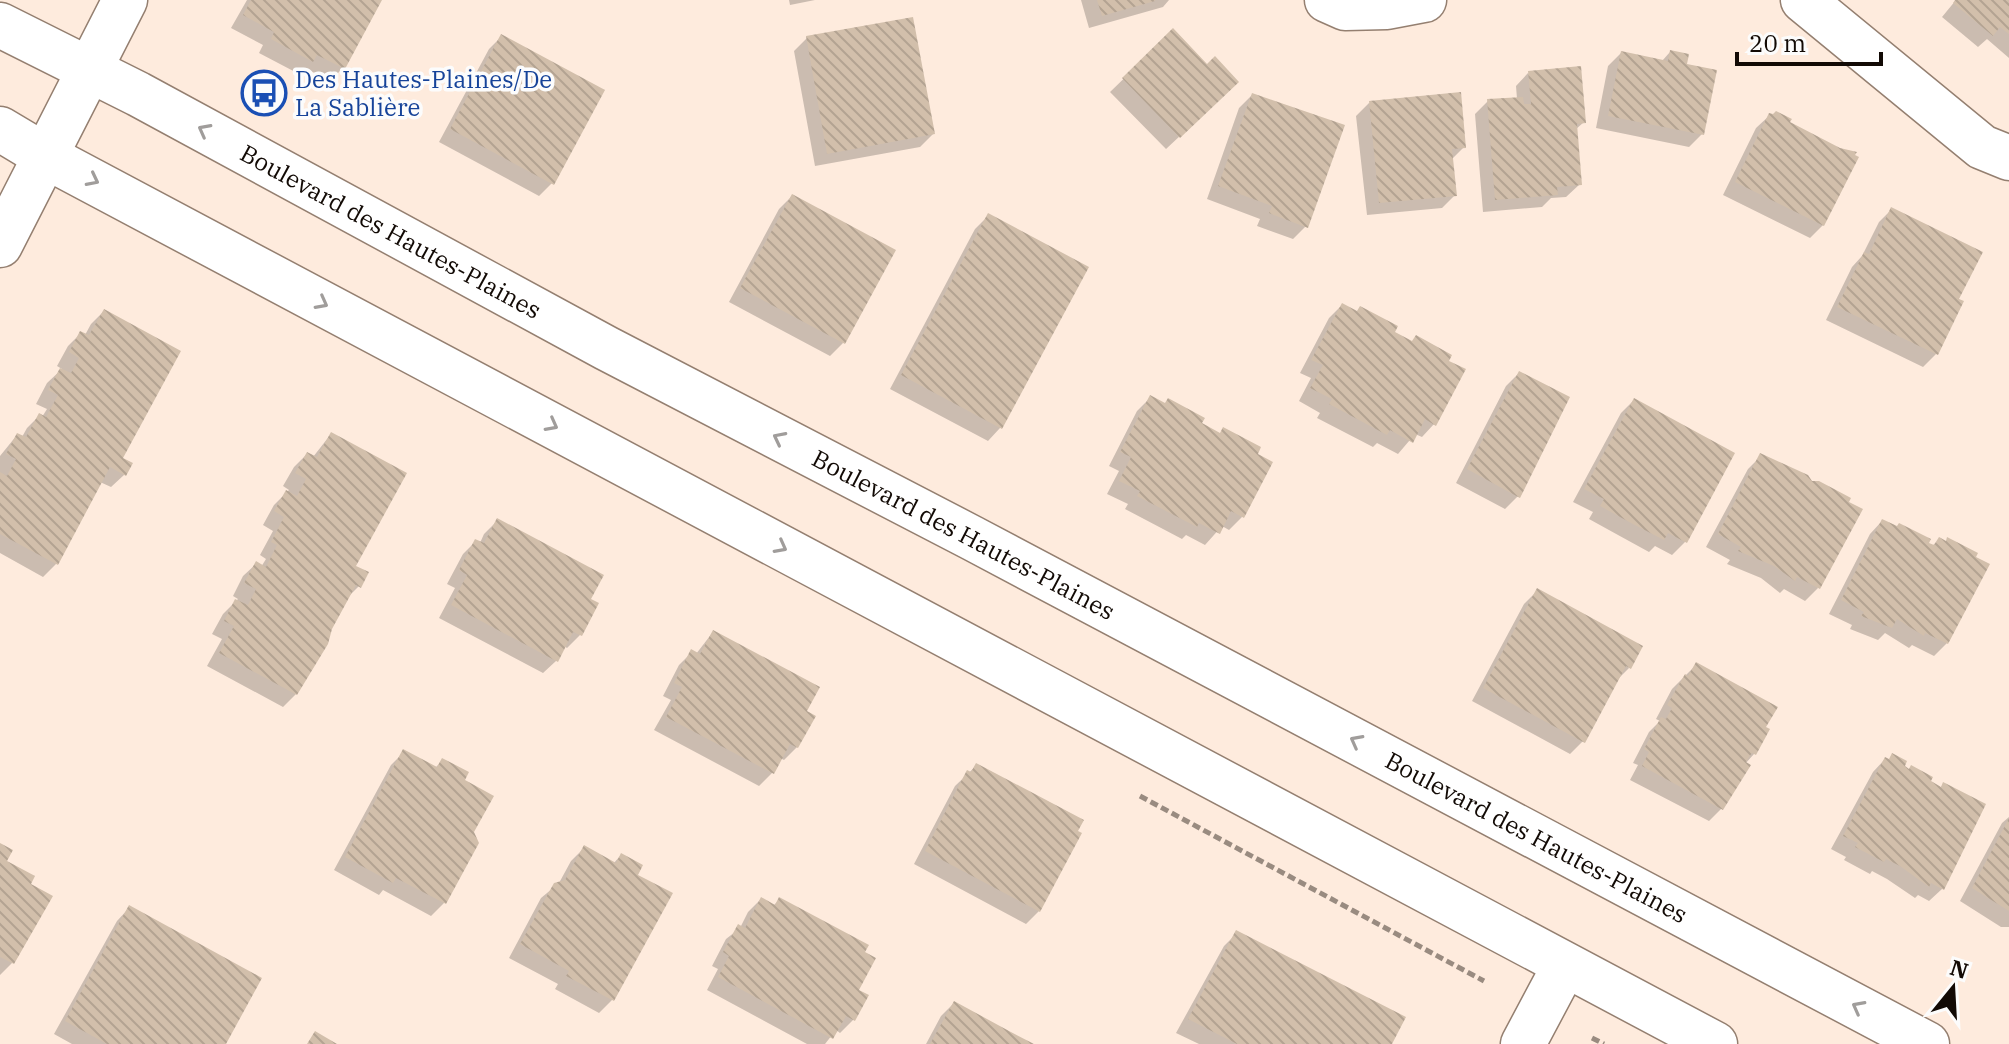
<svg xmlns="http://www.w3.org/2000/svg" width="2009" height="1044" font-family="'IBM Plex Serif',serif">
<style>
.shadow{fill:#0003}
.building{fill:url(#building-back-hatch)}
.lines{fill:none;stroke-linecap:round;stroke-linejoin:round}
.minor-casing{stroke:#947f70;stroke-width:47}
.tertiary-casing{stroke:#947f70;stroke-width:47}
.path{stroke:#998b80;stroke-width:5;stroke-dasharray:8 4;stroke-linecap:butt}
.minor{stroke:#fff;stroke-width:44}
.tertiary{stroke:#fff;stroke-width:44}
.oneway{stroke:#a09d9b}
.labels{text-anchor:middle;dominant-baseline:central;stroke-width:7;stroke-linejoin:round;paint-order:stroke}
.transit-label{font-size:24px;fill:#164399;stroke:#fcfcfc;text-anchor:start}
.street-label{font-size:24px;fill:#120a05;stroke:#fcfcfc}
</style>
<defs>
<pattern id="building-back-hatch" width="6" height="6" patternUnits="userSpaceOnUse" patternTransform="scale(2)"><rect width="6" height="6" fill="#d2bfab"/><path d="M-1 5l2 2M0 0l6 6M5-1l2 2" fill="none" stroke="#b3a392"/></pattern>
</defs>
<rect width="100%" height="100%" fill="#feebdd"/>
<path class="shadow" d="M247,0H380L343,68L330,81L305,68L299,74L259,53L263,45L231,28Z
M789,0H815L790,5Z
M1081,0H1169L1163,7L1089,28Z
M1956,0H2009V58L1987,39L1978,47L1942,17Z
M1173,31L1224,95L1166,149L1110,92Z
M502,36L552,183L539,196L439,142L489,49Z
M807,38L933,134L920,147L815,166L794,51Z
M1670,52L1702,134L1689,147L1596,128L1608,66L1621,53L1662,61Z
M1528,73L1584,122L1575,130L1580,184L1566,197L1551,198L1542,207L1483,212L1475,114L1488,101L1517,99L1516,86Z
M1252,95L1306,226L1293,239L1257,226L1260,219L1207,199L1239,108Z
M1369,103L1464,147L1451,160L1455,195L1442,208L1367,215L1356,116Z
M1770,115L1823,225L1810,238L1723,195L1756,128Z
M792,196L843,343L830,356L729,302L779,209Z
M1892,209L1961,302L1936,354L1923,367L1826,320L1852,267L1862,256L1879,222Z
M988,216L1000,428L988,441L890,389L975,229Z
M1342,305L1392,333L1434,424L1422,437L1415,434L1398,454L1377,443L1373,447L1317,418L1320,413L1299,401L1311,378L1300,373L1329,318Z
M104,311L124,475L111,487L100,482L56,564L43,577L0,553V456L17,435L22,437L27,428L40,415L42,417L47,409L36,404L47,383L62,369L57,366L68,346L81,333L85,335L91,324Z
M1519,373L1518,496L1505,509L1456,483L1506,386Z
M1150,398L1219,435L1242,517L1229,530L1222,526L1205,545L1186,535L1182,539L1125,509L1128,504L1107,494L1119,471L1109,466L1137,411Z
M1634,400L1733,454L1685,542L1672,555L1655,546L1649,552L1618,535L1589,519L1593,512L1573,502L1621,413Z
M331,434L353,567L359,586L346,599L296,694L283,707L207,666L222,639L212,634L223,614L238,599L233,596L243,576L256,564L261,567L266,559L260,555L273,531L263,525L274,505L289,490L283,486L294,467L307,454L313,457Z
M1761,456L1818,588L1805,601L1784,589L1780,593L1761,578L1727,564L1730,560L1706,547L1748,469Z
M497,521L596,604L580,635L567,648L564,646L556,661L543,673L439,618L455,588L447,584L463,554L476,541L480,543L484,534Z
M1882,521L1932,546L1939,540L1945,542L1947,643L1934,656L1912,645L1909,648L1885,633L1878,640L1850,629L1852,625L1829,614L1870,534Z
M1537,591L1629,668L1615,682L1583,741L1570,754L1472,701L1524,604Z
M713,632L805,711L797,747L784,760L780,758L772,773L759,786L654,730L671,700L663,696L679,665L692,652L696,654Z
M1696,665L1764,728L1754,754L1745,764L1722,808L1709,821L1630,780L1638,765L1633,763L1649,732L1660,721L1656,719L1672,689Z
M404,752L435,768L443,760L463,781L472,832L444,903L431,916L383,890L379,895L334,870L391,765Z
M1885,759L1940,788L1943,785L1942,889L1929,901L1918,895L1915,898L1887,879L1872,871L1870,874L1844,860L1846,857L1831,849L1873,772Z
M977,765L1039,911L1026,924L914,864L955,786Z
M2009,817V927H2001L1960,901L2002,823Z
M0,845L4,862L12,963L0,975Z
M584,848L613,864L621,855L635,875L612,1000L599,1013L555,989L558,984L509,958L541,898L559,883L571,861Z
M761,899L773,906L779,900L862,953L853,1020L840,1033L836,1030L825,1044H807L707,990L718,969L712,966L726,939L740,928L748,912Z
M129,908L223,1044H72L54,1034L117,921Z
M1237,933L1390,1044H1199L1176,1033L1224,946Z
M954,1003L1030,1044H926L941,1016Z"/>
<path class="building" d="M251,0H382L345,69L317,55L313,62L271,39L274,32L243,15Z
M1097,0H1155V1L1102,16Z
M1955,0H2009V34L2000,27L1993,36L1953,3Z
M913,17L935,134L827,154L806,36Z
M1173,28L1207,64L1215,56L1239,82L1180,138L1122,78Z
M501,34L605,90L554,185L450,129Z
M1670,50L1689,54L1687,64L1717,70L1704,135L1608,116L1621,51L1668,61Z
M1581,66L1586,123L1577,124L1582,185L1557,187L1558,195L1495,200L1487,99L1523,97L1524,104H1531L1528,71Z
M1461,92L1466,148L1452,149L1457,196L1379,203L1369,101Z
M1252,93L1345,125L1308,228L1269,213L1272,206L1218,186Z
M1776,111L1792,119L1790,122L1840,148L1857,152L1855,155L1859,157L1824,226L1735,182L1769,113L1773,114Z
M792,194L896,250L845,344L740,288Z
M1891,207L1983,252L1959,299L1964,301L1938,355L1837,307L1864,252L1869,254Z
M988,213L1089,267L1002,429L901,375Z
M1342,303L1357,311L1360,306L1398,326L1395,332L1412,341L1416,335L1452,355L1449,361L1466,369L1436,426L1425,419L1413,443L1390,430L1387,435L1329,404L1332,399L1310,388L1323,365L1311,360Z
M104,309L181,351L123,458L133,463L126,476L110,467L58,565L0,534V472L7,476L16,459L6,454L17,433L26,437L39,413L46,417L58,395L48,390L60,368L71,373L79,358L69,352L80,331L89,335Z
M1519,371L1570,397L1520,498L1467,469Z
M1150,395L1165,403L1168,398L1205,418L1202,423L1220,433L1223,427L1261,447L1258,454L1273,462L1244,518L1231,511L1220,534L1199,523L1197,527L1137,496L1140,491L1119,481L1131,457L1120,452Z
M1634,398L1735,453L1687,543L1668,533L1664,540L1631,523L1600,506L1604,499L1584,489Z
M331,432L407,473L356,566L369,572L361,588L356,585L332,629L328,644L297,695L219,653L234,626L224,621L235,599L248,605L256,589L244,583L256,561L266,567L277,545L271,542L284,517L274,511L286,490L297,496L306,479L295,473L307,452L317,457Z
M1760,453L1808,475L1812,481H1819L1851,498L1849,502L1863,509L1820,589L1797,577L1795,581L1774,566L1738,551L1741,547L1718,534Z
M497,518L604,575L591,599L599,603L582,636L573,632L558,662L451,605L467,575L459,570L475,539L484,543Z
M1882,519L1897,526L1899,523L1931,539L1929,543L1934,545L1939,537L1946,541L1947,537L1978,553L1976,557L1990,564L1948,644L1925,633L1924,636L1897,619L1892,628L1861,616L1864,612L1841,600Z
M1537,588L1643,646L1631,669L1626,666L1585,743L1483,688Z
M713,630L820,687L807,711L816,716L798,748L790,744L774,774L666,717L682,687L674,683L691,649L700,654Z
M1696,662L1778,707L1766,727L1770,729L1756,755L1752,753L1749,757L1746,762L1751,765L1723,810L1642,766L1649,752L1644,749L1661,717L1666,719L1672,708L1667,705L1685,674L1688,676Z
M403,749L437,767L442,758L469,772L465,780L494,796L474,832L479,843L446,904L396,878L393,883L345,857Z
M1892,753L1907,761L1905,766L1909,769L1911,765L1933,777L1931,781L1941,787L1943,782L1986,804L1944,890L1931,883L1929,887L1900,866L1886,859L1884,862L1855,847L1858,843L1843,836L1885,757L1889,759Z
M976,763L1084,820L1078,831L1082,833L1040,912L925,851L967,770L971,772Z
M2009,818V911L1972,888Z
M0,843L13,850L7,861L35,876L31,884L53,896L14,964L0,957Z
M584,845L616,863L621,853L643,865L638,875L673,893L614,1001L566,976L569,971L520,944L554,883L565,880Z
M761,897L775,905L779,897L869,945L865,952L876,958L859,990L869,995L855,1021L846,1016L833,1039L718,977L729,956L723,952L738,924L745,928Z
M129,905L262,978L226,1044H107L65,1021Z
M1236,930L1406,1017L1392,1044H1237L1188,1019Z
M954,1001L1009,1031L1034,1044H930Z
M315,1031L337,1044H307Z"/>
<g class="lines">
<g class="minor-casing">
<path id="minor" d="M1327,0L1345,8L1387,7L1424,0
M1803,0L1982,147L2009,158
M0,245L125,0
M1523,1044L1565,965"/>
</g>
<g class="tertiary-casing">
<g id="tertiary">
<path id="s1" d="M0,25L138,94L606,348L972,538L1927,1044"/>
<path d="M0,129L47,157L1715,1044"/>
</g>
</g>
<path class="path" d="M1140,796L1484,981
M1592,1038L1604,1044"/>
<use href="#minor" class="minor"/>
<use href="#tertiary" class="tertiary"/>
</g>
<defs><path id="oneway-chevron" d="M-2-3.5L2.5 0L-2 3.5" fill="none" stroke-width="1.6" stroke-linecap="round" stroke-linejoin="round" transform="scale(2)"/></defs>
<g class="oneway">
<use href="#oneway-chevron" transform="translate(204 130) rotate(-152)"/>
<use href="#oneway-chevron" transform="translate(93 180) rotate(27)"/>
<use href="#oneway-chevron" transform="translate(322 303) rotate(28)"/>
<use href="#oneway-chevron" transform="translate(552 425) rotate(28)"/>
<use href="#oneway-chevron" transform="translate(779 438) rotate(-153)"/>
<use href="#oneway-chevron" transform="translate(781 547) rotate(28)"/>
<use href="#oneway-chevron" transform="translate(1356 741) rotate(-152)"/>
<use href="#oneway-chevron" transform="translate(1858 1007) rotate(-152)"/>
</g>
<defs>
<g id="bus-ring" transform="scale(2.3)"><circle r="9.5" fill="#fcfcfc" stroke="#1a4fb4" stroke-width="1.5"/><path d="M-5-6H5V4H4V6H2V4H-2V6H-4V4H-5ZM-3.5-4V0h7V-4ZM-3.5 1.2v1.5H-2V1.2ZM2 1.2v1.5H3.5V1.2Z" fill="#1a4fb4"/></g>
</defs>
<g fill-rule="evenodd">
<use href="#bus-ring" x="264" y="93"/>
</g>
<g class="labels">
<g class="transit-label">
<text x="295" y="79">Des Hautes-Plaines/De<tspan x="295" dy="28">La Sablière</tspan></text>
</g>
<g class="street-label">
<text stroke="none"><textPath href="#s1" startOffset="442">Boulevard des Hautes-Plaines</textPath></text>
<text stroke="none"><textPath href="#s1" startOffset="1090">Boulevard des Hautes-Plaines</textPath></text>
<text stroke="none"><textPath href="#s1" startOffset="1738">Boulevard des Hautes-Plaines</textPath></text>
</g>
</g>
<g transform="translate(1953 988) rotate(18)" stroke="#fcfcfc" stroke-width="6" paint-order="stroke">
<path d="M0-6L14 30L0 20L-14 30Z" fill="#120a05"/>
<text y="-12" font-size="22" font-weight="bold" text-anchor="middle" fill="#120a05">N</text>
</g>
<path d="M1737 52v12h144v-12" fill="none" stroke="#120a05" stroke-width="4"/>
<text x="1749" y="52" font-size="24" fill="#120a05" stroke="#fcfcfc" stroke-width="6" paint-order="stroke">20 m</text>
</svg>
